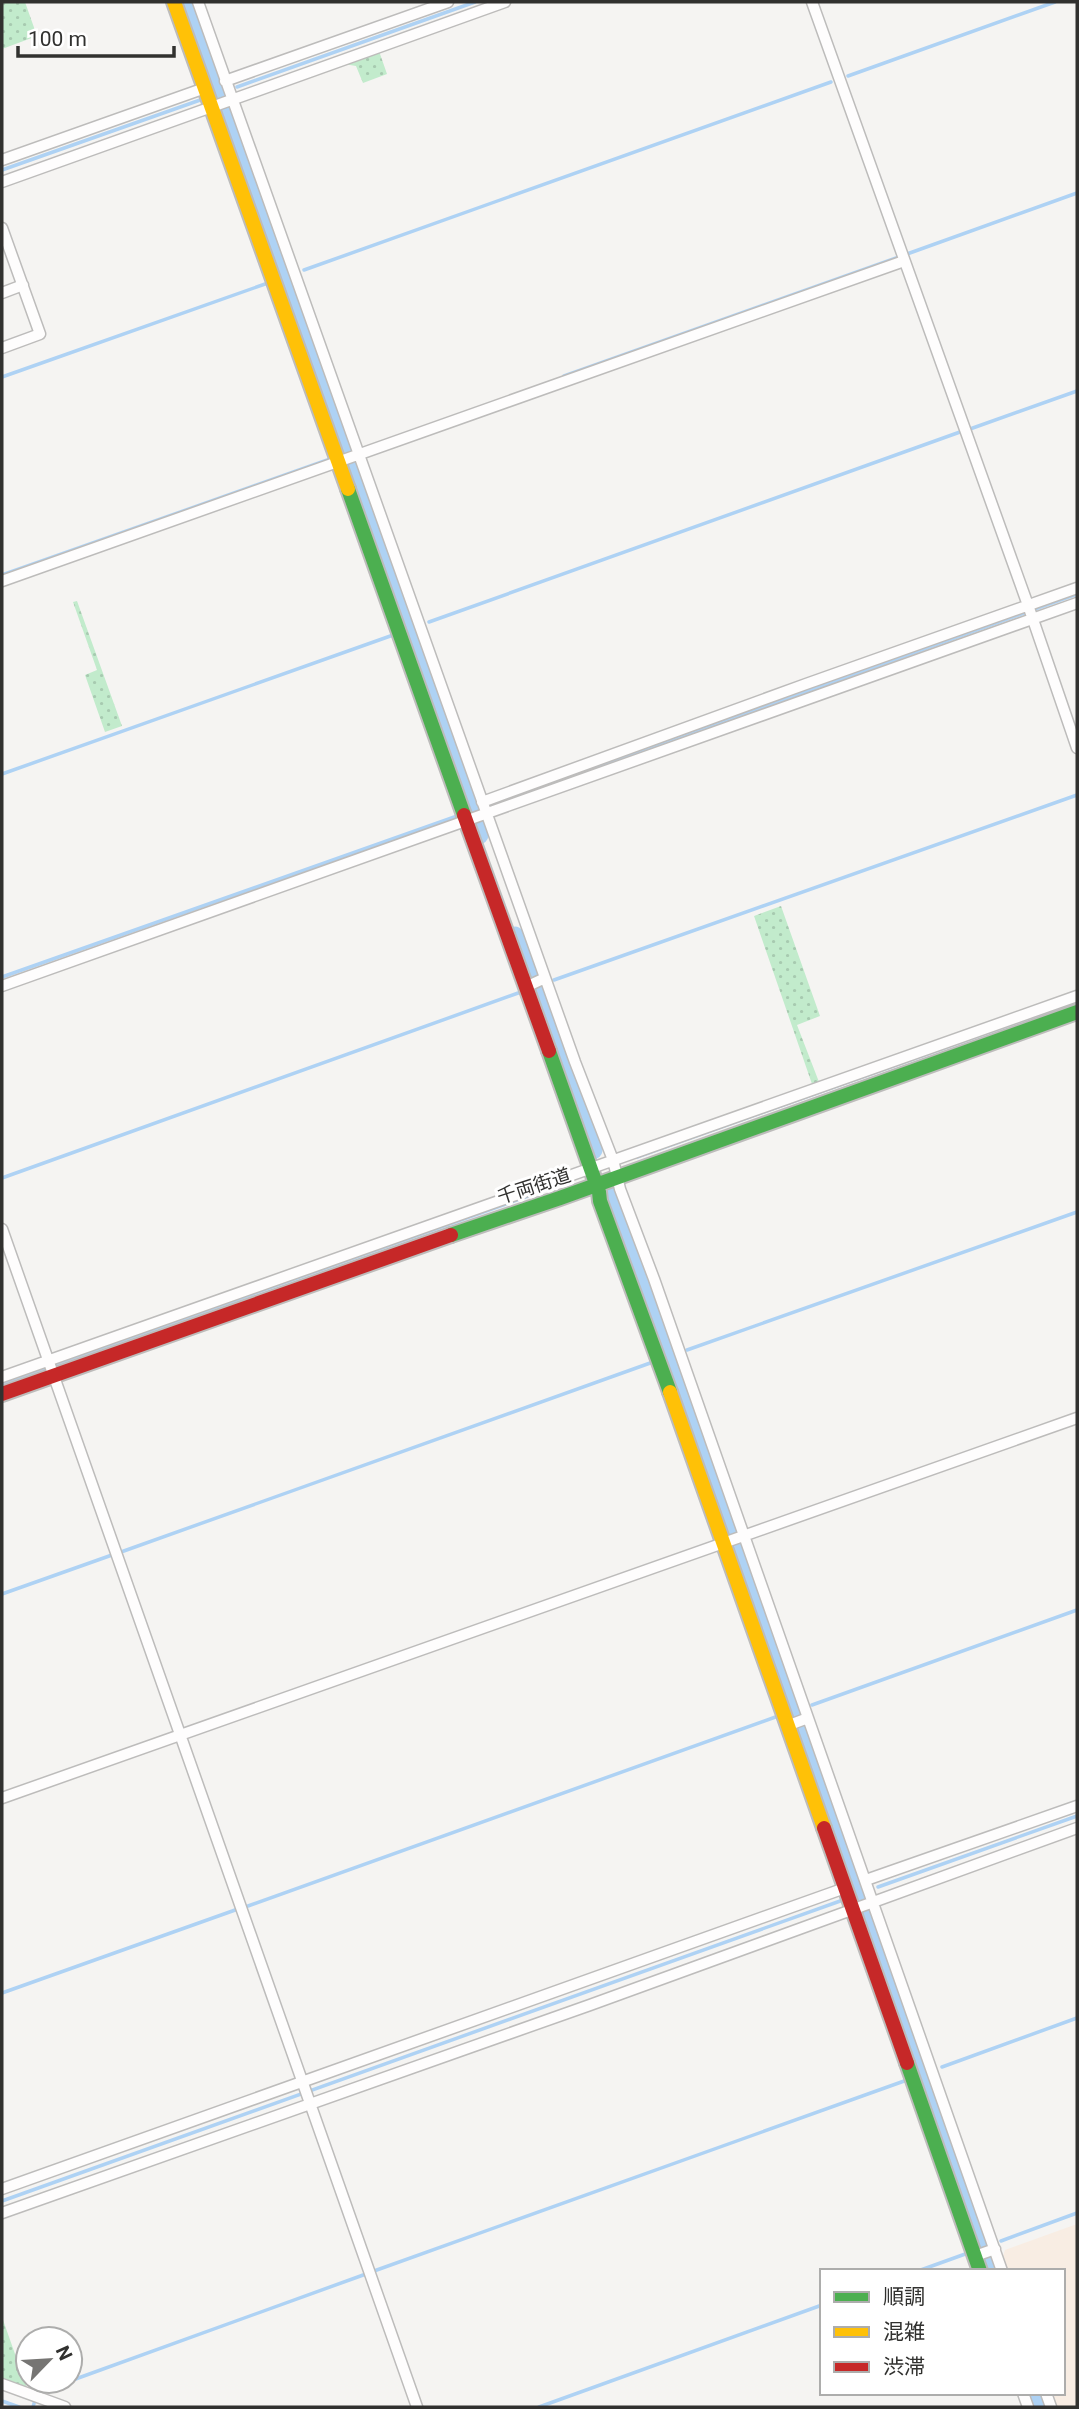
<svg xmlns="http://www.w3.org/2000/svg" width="1079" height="2409" font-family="Roboto,'Noto Sans JP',sans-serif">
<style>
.industrial{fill:#f8ede3}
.grass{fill:url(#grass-dots)}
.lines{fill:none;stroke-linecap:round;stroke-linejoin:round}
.stream{stroke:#aed2f4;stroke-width:3.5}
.river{stroke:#aed2f4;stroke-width:19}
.street-casing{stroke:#bdbcbb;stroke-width:13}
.fast-casing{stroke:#bdbcbb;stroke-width:18}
.slow-casing{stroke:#bdbcbb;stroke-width:18}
.jam-casing{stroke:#bdbcbb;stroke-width:18}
.street{stroke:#fefdfd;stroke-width:10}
.fast{stroke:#4caf50;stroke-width:14}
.slow{stroke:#ffc107;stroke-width:14}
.jam{stroke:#c62828;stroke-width:14}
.labels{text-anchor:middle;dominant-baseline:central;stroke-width:6;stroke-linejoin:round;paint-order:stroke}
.street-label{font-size:19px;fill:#31312f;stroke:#fff}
</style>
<defs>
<pattern id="grass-dots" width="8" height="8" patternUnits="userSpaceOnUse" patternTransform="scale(1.75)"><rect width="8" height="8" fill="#c2ebcc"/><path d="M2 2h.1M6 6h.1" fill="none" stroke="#a7cab0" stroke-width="1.8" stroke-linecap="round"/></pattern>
</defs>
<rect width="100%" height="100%" fill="#f5f4f2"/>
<path class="industrial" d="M1077,2224V2407H1057L1052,2393H1063V2271H1008L1003,2256L1005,2250Z"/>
<path class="grass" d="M2,2H25L37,36L2,49Z
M379,51L387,74L363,83L356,66L344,64Z
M77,601L122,726L105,732L85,675L97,670L73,602Z
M781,906L820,1016L797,1025L819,1082L812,1084L754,916Z
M2,2317L28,2391L2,2381Z"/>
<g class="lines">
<path class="stream" d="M848,76L1055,2
M237,87L475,2
M2,170L203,99
M907,254L1077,193
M304,270L831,82
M564,376L899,257
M2,377L268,283
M970,429L1077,391
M2,575L333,458
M429,622L960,432
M2,774L396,634
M494,804L1077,594
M2,977L460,815
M554,980L1077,795
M637,1157L1077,1001
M2,1178L521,992
M687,1350L1077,1212
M2,1383L565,1183
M121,1552L653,1362
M2,1594L112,1555
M812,1705L1077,1610
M878,1887L1077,1816
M851,1897L862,1893
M248,1906L781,1715
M2,1993L238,1909
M942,2067L1077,2018
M2,2201L843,1900
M1001,2241L1077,2213
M977,2249L986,2246
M374,2271L907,2080
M918,2271L968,2253
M70,2381L366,2274
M38,2393L69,2381
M2,2401L19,2407
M33,2407L35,2400
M539,2407L822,2305"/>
<path class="river" d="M182,2L479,835
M515,936L593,1150
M610,1195L989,2271
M1032,2393L1037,2407"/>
<g class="street-casing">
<path id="street" d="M198,2L575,1062L613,1160L620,1189L654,1279L1002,2271
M812,2L1029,608L1077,748
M225,81L448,2
M2,160L205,88
M2,182L505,2
M2,228L40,334L2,348
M2,293L23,285
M2,581L904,261
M482,802L806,684L1077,588
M2,986L1077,603
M528,986L545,978
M2,1229L417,2407
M2,1377L1077,996
M792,1724L808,1718
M2,1798L1077,1418
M866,1880L1077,1806
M2,2189L845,1888
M2,2213L590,2005L1077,1828
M978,2255L995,2249
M2,2384L65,2407
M1023,2393L1028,2407
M1046,2393L1051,2407"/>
</g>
<g class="fast-casing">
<path id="fast" d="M348,489L464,815
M549,1051L599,1192L600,1201L670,1392
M451,1235L560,1198L1077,1012
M907,2063L980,2271"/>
</g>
<g class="slow-casing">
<path id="slow" d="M174,2L348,489
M670,1392L824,1828"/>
</g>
<g class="jam-casing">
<path id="jam" d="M464,815L549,1051
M2,1394L451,1235
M824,1828L907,2063"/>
</g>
<use href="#street" class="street"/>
<use href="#fast" class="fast"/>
<use href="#slow" class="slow"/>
<use href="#jam" class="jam"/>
</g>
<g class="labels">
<g class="street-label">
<text transform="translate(534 1186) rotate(-18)">千両街道</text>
</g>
</g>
<rect width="1079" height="2409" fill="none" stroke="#31312f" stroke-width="7"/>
<rect x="820" y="2269" width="245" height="126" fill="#ffffff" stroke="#adadac" stroke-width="2"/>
<rect x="834" y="2292" width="35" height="10" fill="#4caf50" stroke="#adadac" stroke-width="2"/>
<text x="883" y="2304" font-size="21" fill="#31312f">順調</text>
<rect x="834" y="2327" width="35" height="10" fill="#ffc107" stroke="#adadac" stroke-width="2"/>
<text x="883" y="2339" font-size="21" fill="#31312f">混雑</text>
<rect x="834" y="2362" width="35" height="10" fill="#c62828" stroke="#adadac" stroke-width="2"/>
<text x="883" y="2374" font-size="21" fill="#31312f">渋滞</text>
<g transform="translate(49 2360) rotate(65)"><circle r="33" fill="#ffffff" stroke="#adadac" stroke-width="2"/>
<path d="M0-5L12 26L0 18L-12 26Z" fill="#767573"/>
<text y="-10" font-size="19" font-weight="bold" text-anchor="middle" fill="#31312f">N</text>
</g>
<path d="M18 46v10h156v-10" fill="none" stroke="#31312f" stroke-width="3.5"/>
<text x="28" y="46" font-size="21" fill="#31312f" stroke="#ffffff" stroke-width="5" paint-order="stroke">100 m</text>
</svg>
